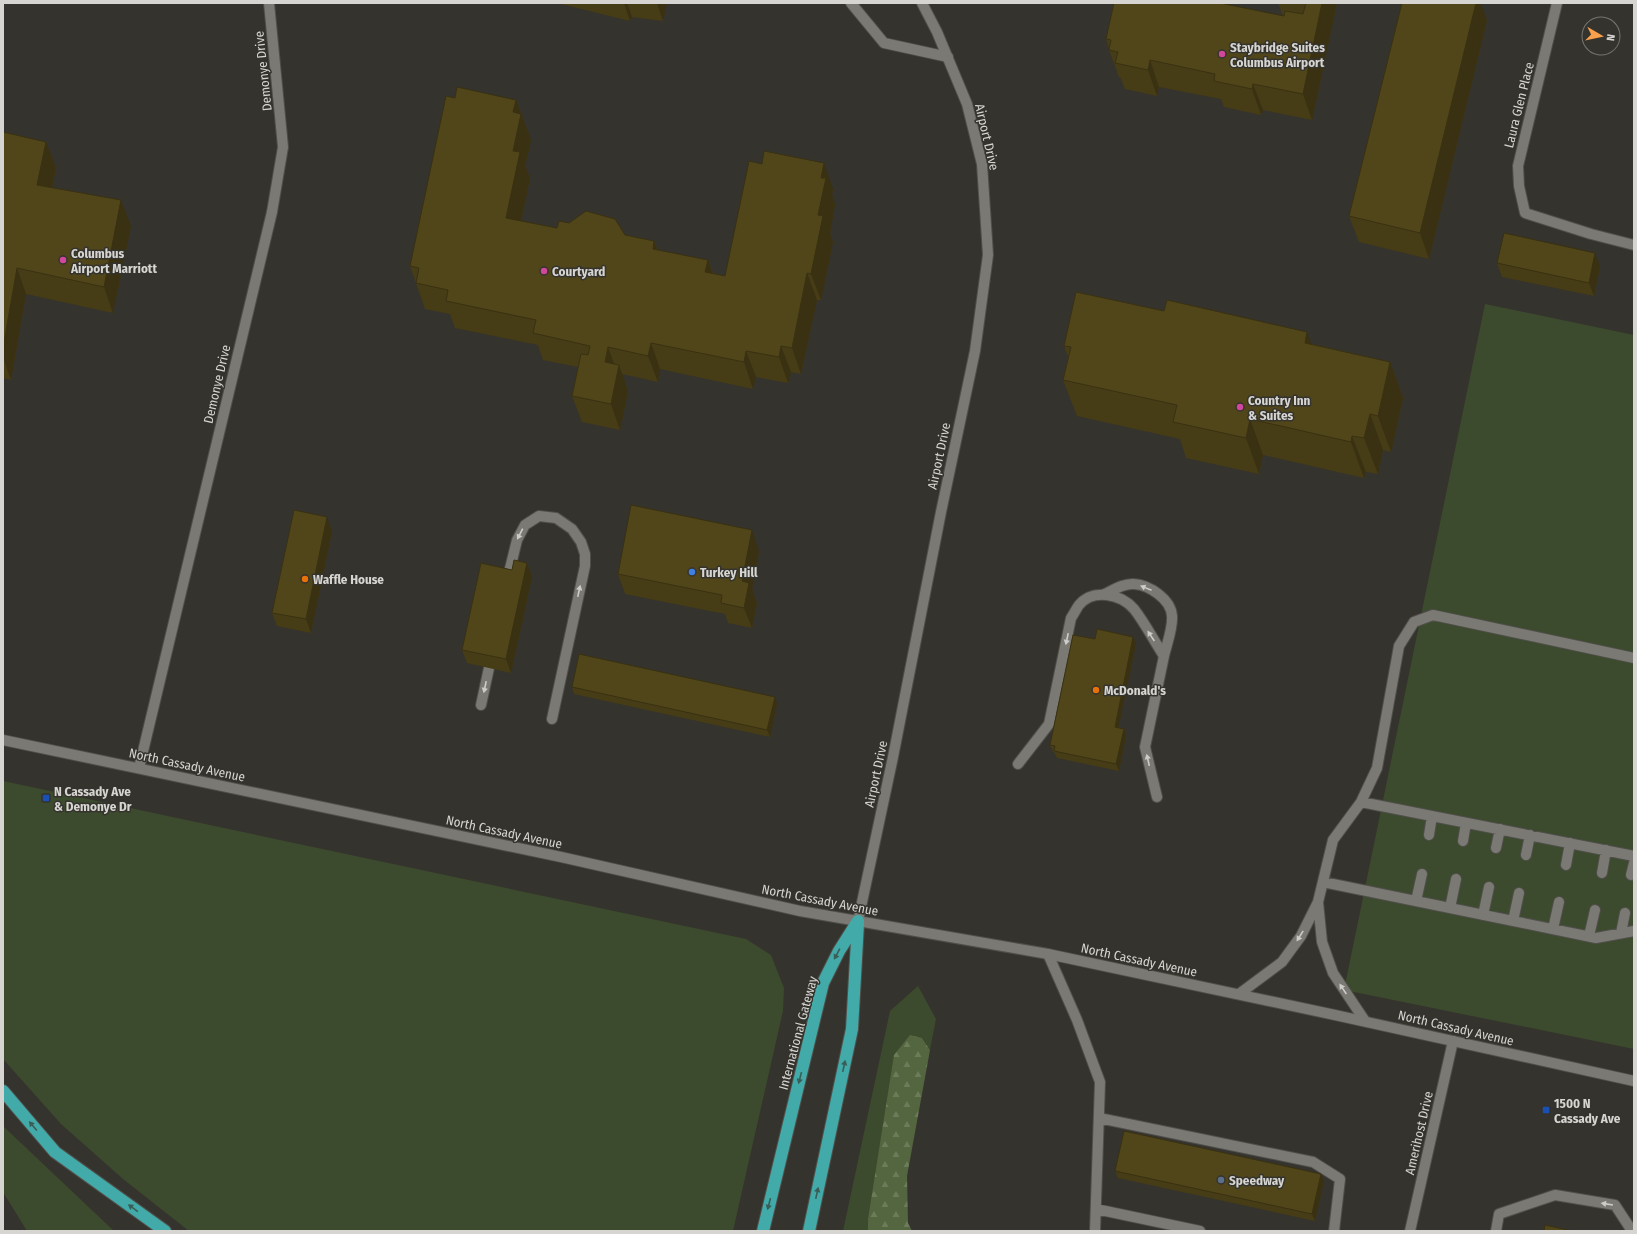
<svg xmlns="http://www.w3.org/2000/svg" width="1637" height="1234" font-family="'Fira Sans Condensed',sans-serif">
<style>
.green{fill:#3c4a2d}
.forest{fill:url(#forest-firs)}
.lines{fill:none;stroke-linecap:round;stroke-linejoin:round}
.lane-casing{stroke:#504f4b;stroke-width:12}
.street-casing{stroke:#504f4b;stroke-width:12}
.secondary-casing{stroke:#504f4b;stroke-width:12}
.highway-casing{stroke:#504f4b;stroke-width:14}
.lane{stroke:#7b7973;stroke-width:10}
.street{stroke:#7b7973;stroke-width:10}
.secondary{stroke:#7b7973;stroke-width:10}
.highway{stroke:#42aaa8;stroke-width:12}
.wall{fill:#463c16}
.shaded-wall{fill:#393112}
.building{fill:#514619;stroke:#393112}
.oneway{fill:#cdccc8}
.oneway2{fill:#3a5d58}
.hotel-dot{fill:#d1479c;stroke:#35332d;stroke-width:1.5}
.shop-dot{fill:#3f7fe0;stroke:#35332d;stroke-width:1.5}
.food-dot{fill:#e8710a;stroke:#35332d;stroke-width:1.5}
.transit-dot{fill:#1a4fb4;stroke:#35332d;stroke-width:1.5}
.service-dot{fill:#5c6f8a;stroke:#35332d;stroke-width:1.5}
.labels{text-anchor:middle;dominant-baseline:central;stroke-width:3;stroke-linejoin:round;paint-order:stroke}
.poi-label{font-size:13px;font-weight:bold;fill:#d6d5d2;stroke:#35332d;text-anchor:start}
.street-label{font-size:13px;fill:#d6d5d2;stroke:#35332d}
</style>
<defs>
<pattern id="forest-firs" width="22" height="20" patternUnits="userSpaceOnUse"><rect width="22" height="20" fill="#54663f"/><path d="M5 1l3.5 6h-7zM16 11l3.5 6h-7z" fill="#6c7b5a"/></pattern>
</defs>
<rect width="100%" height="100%" fill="#35332d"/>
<path class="green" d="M1485,304L1634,335V1049L1344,990Z
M3,781L746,939L771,955L784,988L783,1011L733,1231H189L123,1179L61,1124L3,1059Z
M918,986L936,1019L930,1050L922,1038L868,1219V1231H843L890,1011Z
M3,1126L114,1231H27L3,1192Z"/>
<path class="forest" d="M910,1035L922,1038L930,1050L907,1176L908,1223L912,1231H868V1219L894,1055Z"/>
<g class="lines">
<g class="lane-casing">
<path id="lane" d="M851,3L884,43L948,57
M507,581L517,540L525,525L539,516L556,518L572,529L581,542L585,554V566L552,719
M1105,594C1113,590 1124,583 1134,584C1149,585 1171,599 1172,616C1173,628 1167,643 1164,656
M481,705L489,668
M1018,764L1049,724L1071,618C1074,614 1076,609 1079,605C1093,588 1121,594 1134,609C1145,623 1154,641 1164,656L1145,747L1157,797
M1361,802L1634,856
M1429,835L1432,816
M1463,841L1466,823
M1496,848L1500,829
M1526,855L1530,835
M1566,865L1570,843
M1602,873L1606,850
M1631,875L1634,863
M1323,882L1596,938L1634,931
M1416,901L1422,874
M1318,902L1322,942L1333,973L1365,1021
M1450,908L1456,879
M1483,915L1489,887
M1513,921L1519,893
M1553,929L1559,902
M1621,933L1625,913
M1589,936L1595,910
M1048,954L1077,1020L1100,1082L1095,1231
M1239,994L1282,962L1301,936L1318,902L1333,840L1361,802L1377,768L1399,646L1414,622L1433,615L1634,658
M1099,1118L1313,1162L1340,1179L1334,1231
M1096,1209L1200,1231
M1496,1231L1499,1214L1555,1195L1615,1205L1632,1231"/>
</g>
<g class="street-casing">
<path id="street" d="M1557,3L1518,166L1519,186L1525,213L1591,234L1634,245
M139,768L272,212L283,147L269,3
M1410,1231L1453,1041"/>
</g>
<g class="secondary-casing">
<path id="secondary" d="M3,740L561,857L800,911L1048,954L1335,1015L1634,1081
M858,921L893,757L941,512L975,351L988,255L982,164L967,104L937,32L922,3"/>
</g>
<g class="highway-casing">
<path id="highway" d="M3,1091L55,1152L165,1231
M763,1231L823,983L839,951L858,921
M809,1231L852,1029L858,923"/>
</g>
<use href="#lane" class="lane"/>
<use href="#street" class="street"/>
<use href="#secondary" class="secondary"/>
<use href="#highway" class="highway"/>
</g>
<path class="wall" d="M557,3H667L663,21L632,17L630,21Z
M1278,3H1337L1312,120L1263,110L1261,115L1224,107L1221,99L1159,87L1157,96L1125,89L1120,77H1119L1109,50V49L1106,39L1283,16Z
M1487,20L1429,259L1359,242L1349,216Z
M455,98L516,100L531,140L525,166L530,178L521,221L557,228L625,235L654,241L658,250L708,260L713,273L725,276L833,189L832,195L835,205L830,233L833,242L821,300H817L801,374L791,372L788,383L756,377L753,389L660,369L658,382L622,374L628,391L620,430L582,422L572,396L578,367L543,360L538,345L455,328L450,314L425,309L410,266Z
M3,132L46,142L56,168L52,187L131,226L113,313L26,294L11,380L3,378Z
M1497,263L1600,266L1594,296L1502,277Z
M1312,344L1390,362L1403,398L1391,452L1383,450L1378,474L1366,472L1364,478L1263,455L1259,474L1186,458L1180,439L1077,416L1063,380L1068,357L1064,346Z
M332,531L311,633L277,626L272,613Z
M759,551L752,589L757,603L752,628L728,623L725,614L625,594L618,574Z
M527,563L532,577L511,673L467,663L462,650L512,570Z
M1133,637L1136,644L1118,728L1124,729L1126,736L1119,771L1057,758L1054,752H1053L1050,745L1095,639Z
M572,687L777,704L770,737L574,694Z
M1115,1171L1324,1181L1315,1221L1118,1178Z"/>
<path class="shaded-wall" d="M624,3H627L632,17L630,21Z
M657,3H667L663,21Z
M1322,3H1337L1312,120L1303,94Z
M1476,3H1481L1487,20L1429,259L1420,233Z
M1150,60L1159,87L1157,96L1148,70Z
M1253,84L1263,110L1261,115L1252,89Z
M516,100L531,140L525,166L530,178L516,244L506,218L513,151V112Z
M46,142L56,168L47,211L37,185Z
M824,163L833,189L832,195L835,205L830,233L833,242L821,300L811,274L818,215L821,178Z
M121,200L131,226L113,313L104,287Z
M654,241L664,267L653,249Z
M1595,253L1600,266L1594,296L1589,283Z
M708,260L717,286L705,272Z
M17,268L26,294L11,380L3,357V348Z
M807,273L817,300L801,374L792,348Z
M1307,332L1320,368L1305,343Z
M651,343L660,369L658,382L648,356Z
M781,346L791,372L788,383L779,357Z
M608,347L617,372L619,365L628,391L620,430L611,404L605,362Z
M746,351L756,377L753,389L744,362Z
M1390,362L1403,398L1391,452L1378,416Z
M1370,414L1383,450L1378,474L1364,438Z
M1250,419L1263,455L1259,474L1246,438Z
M1352,436L1366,472L1364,478L1351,442Z
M327,517L332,531L311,633L306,619Z
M752,530L759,551L752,589L757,603L752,628L744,608L742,581Z
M527,563L532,577L511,673L506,659Z
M1133,637L1136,644L1117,734L1115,727Z
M775,697L777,704L770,737L767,730Z
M1124,729L1126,736L1119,771L1116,764Z
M1321,1174L1324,1181L1315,1221L1312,1214Z"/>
<path class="building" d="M1114,3H1220L1284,16L1285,11L1303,14L1306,3H1322L1303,94L1253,84L1252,89L1214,81L1215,74L1150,60L1148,70L1115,63L1118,52L1109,50L1111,40L1106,39Z
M1402,3H1476L1420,233L1349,216Z
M457,87L516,100L513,112L521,114L513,151L520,152L506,218L557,228L559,221L569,223L586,211L615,219L625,235L654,241L653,249L708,260L705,272L725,276L749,161L762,164L764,151L824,163L821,178H826L818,215L823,216L811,274L807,273L792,348L781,346L779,357L746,351L744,362L651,343L648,356L608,347L605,362L619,365L611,404L572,396L581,354L588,355L590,346L533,333L536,320L446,301L448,290L416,283L419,268L410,266L446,96L455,98Z
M3,132L46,142L37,185L121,200L104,287L17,268L3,348Z
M1504,233L1595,253L1589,283L1497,263Z
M1076,292L1164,311L1167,300L1307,332L1305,343L1390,362L1378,416L1370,414L1364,438L1352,436L1351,442L1250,419L1246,438L1173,422L1177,405L1063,380L1071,347L1064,346Z
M631,505L752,530L742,581L749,583L744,608L721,603L722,595L618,574Z
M294,510L327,517L306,619L272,613Z
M514,560L527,563L506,659L462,650L481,563L512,570Z
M1097,629L1133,637L1115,727L1124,729L1116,764L1054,751L1055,746L1050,745L1073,635L1095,639Z
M579,654L775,697L767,730L572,687Z
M1124,1131L1321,1174L1312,1214L1115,1171Z
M1545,1225L1572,1231H1544Z"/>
<defs><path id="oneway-solid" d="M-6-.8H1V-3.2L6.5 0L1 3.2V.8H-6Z"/></defs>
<g class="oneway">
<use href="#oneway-solid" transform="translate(520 534) rotate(117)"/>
<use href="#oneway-solid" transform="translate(1146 588) rotate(-158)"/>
<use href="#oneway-solid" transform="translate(579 591) rotate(-78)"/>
<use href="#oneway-solid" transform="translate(1151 636) rotate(-124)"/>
<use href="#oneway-solid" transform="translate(1067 639) rotate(102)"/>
<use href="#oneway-solid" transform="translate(485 687) rotate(102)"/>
<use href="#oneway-solid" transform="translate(1148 760) rotate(-103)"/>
<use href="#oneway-solid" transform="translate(1300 936) rotate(122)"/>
<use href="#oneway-solid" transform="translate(1343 989) rotate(-124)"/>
<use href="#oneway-solid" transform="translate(1607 1204) rotate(-171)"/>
</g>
<g class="oneway2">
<use href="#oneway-solid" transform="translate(837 954) rotate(118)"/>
<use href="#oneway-solid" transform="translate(844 1066) rotate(-78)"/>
<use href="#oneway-solid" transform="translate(800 1078) rotate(104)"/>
<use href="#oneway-solid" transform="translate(33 1126) rotate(-130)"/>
<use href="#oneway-solid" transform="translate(817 1193) rotate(-78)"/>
<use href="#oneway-solid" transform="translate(769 1204) rotate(104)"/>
<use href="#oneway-solid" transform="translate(133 1208) rotate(-144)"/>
</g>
<g class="hotel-dot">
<circle cx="1222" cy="54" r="4"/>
<circle cx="63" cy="260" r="4"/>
<circle cx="544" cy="271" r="4"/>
<circle cx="1240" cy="407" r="4"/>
</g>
<circle class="shop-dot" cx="692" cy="572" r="4"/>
<g class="food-dot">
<circle cx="305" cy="579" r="4"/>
<circle cx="1096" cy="690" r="4"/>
</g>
<g class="transit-dot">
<rect x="42" y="794" width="8" height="8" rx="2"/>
<rect x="1542" y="1106" width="8" height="8" rx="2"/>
</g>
<circle class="service-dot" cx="1221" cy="1180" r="4"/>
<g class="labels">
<g class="poi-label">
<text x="1230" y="47">Staybridge Suites<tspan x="1230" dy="15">Columbus Airport</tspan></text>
<text x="71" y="253">Columbus<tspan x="71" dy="15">Airport Marriott</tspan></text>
<text x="552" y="271">Courtyard</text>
<text x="1248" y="400">Country Inn<tspan x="1248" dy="15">&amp; Suites</tspan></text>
<text x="700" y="572">Turkey Hill</text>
<text x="313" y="579">Waffle House</text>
<text x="1104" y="690">McDonald's</text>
<text x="54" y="791">N Cassady Ave<tspan x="54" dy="15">&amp; Demonye Dr</tspan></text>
<text x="1554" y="1103">1500 N<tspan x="1554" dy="15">Cassady Ave</tspan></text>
<text x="1229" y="1180">Speedway</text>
</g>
<g class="street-label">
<text transform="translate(263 71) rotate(-96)">Demonye Drive</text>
<text transform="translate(1519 105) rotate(-76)">Laura Glen Place</text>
<text transform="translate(987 137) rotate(77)">Airport Drive</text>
<text transform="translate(217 384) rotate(-77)">Demonye Drive</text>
<text transform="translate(939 456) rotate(-78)">Airport Drive</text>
<text transform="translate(187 765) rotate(12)">North Cassady Avenue</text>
<text transform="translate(876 774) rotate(-78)">Airport Drive</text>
<text transform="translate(504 832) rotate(12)">North Cassady Avenue</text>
<text transform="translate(820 900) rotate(11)">North Cassady Avenue</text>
<text transform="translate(1139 960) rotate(12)">North Cassady Avenue</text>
<text transform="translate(1456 1028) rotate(13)">North Cassady Avenue</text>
<text transform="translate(798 1033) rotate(-75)">International Gateway</text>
<text transform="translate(1419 1133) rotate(-77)">Amerihost Drive</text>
</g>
</g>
<rect width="1637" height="1234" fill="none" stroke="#d6d5d2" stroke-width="8"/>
<g transform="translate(1601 36) rotate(99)"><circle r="19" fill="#35332d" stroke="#75746f"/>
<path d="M0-3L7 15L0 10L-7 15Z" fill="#f9a04c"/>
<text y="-6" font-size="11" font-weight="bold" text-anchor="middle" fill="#d6d5d2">N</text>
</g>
</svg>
